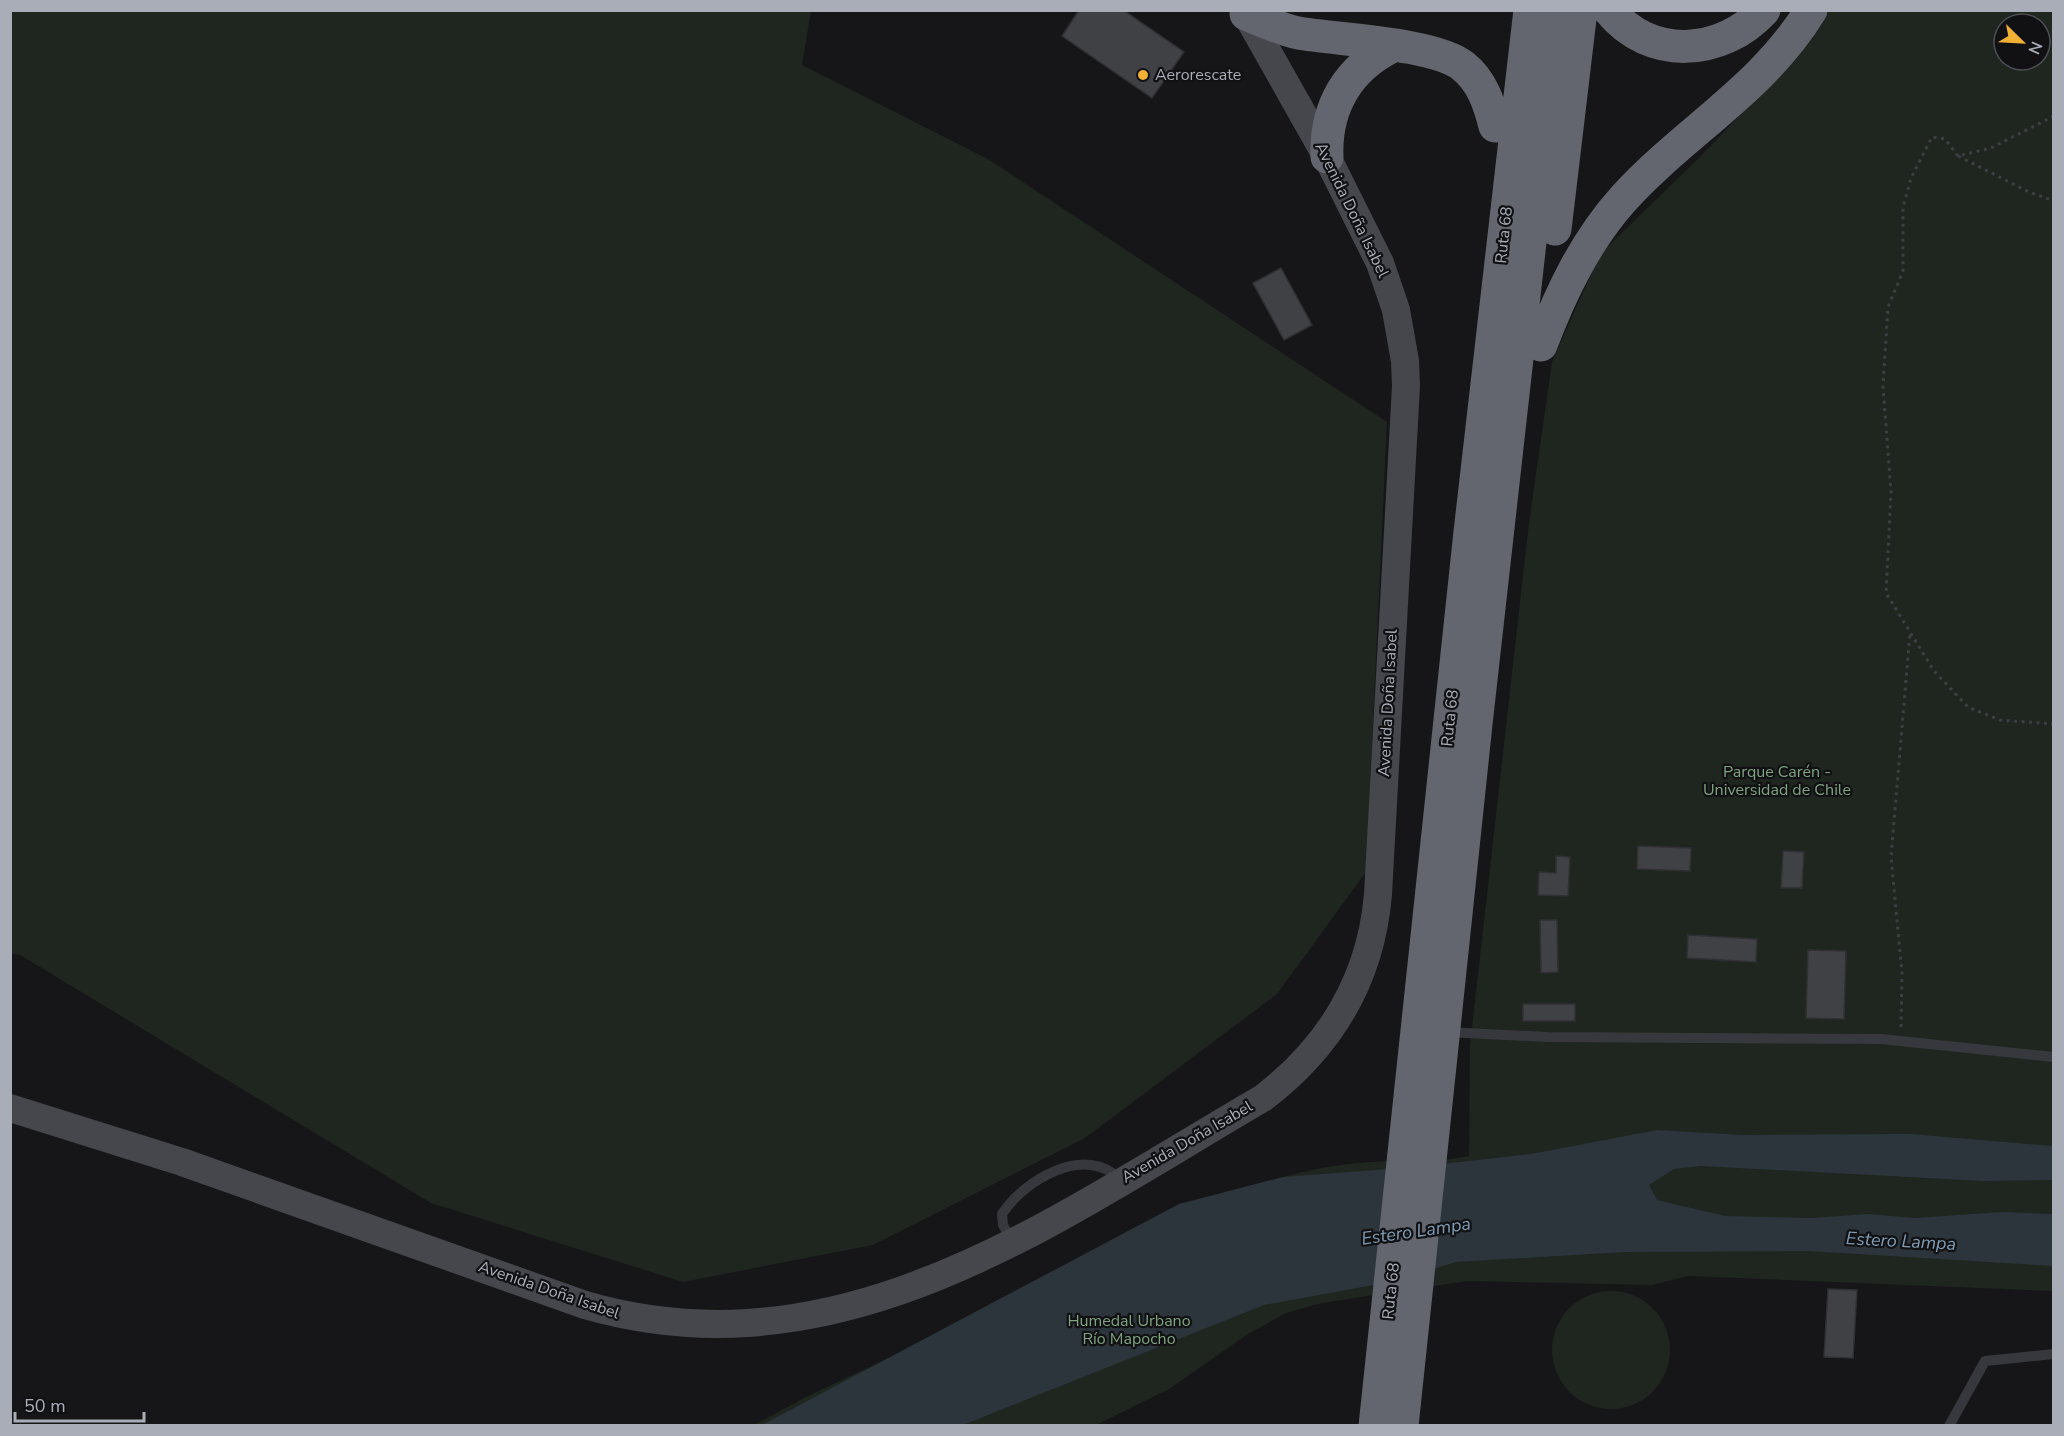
<svg xmlns="http://www.w3.org/2000/svg" width="2064" height="1436" font-family="'Nunito Sans',sans-serif">
<style>
.green{fill:#1e261f;fill-rule:evenodd}
.water{fill:#2c353c}
.building{fill:#404145;stroke:#303034;stroke-width:1.5}
.lines{fill:none;stroke-linecap:round;stroke-linejoin:round}
.path{stroke:#3d3f44;stroke-width:3;stroke-dasharray:3 4.5;stroke-linecap:butt}
.lane{stroke:#37383d;stroke-width:10}
.secondary{stroke:#45474d;stroke-width:28}
.highway{stroke:#63666e;stroke-width:33}
.poi-dot{fill:#f2b134;stroke:#111113;stroke-width:2}
.labels{text-anchor:middle;dominant-baseline:central;stroke-width:4.5;stroke-linejoin:round;paint-order:stroke}
.poi-label{font-size:16px;fill:#a8adb8;stroke:#111113;text-anchor:start}
.street-label{font-size:16px;fill:#a8adb8;stroke:#111113}
.park-label{font-size:16px;fill:#7fa381;stroke:#111113}
.water-label{font-size:18px;font-style:italic;fill:#7f9bb3;stroke:#111113}
</style>
<rect width="100%" height="100%" fill="#161618"/>
<path class="green" d="M11,11H811L802,65L988,159L1387,422L1366,872L1277,994L1085,1138L873,1245L683,1282L431,1203L20,955L11,954Z
M1823,11H2053V1291L1688,1276L1652,1285L1467,1281L1322,1303L1286,1313L1248,1334L1169,1389L1096,1425L752,1426L808,1396L1259,1184C1292,1174 1324,1166 1358,1163C1396,1159 1432,1164 1469,1156L1470,1045L1529,523L1552,362L1600,254L1700,157L1800,52ZM2004,24H2040V60H2004Z
M1552 1350a59 59 0 1 1 118 0a59 59 0 1 1-118 0Z"/>
<path class="water" d="M1657,1130L1742,1135L1910,1134L2053,1146V1180L1983,1181L1701,1166L1674,1169L1649,1185L1657,1200L1725,1216L1811,1218L1868,1214L1915,1218L2002,1212L2053,1214V1266L1808,1251L1624,1252L1455,1262L1401,1280L1264,1305L963,1425L760,1426L1179,1204L1283,1177L1415,1167L1531,1154Z"/>
<path class="building" d="M1079,10H1123L1184,52L1152,98L1062,36Z
M1281,268L1312,325L1284,340L1253,283Z
M1638,846L1691,848L1690,871L1637,869Z
M1783,851L1804,852L1802,888H1781Z
M1556,856L1570,857L1568,896L1538,895L1539,872L1556,873Z
M1540,920H1557L1558,972L1541,973Z
M1688,935L1757,939L1756,962L1687,958Z
M1808,950L1846,951L1844,1019L1806,1018Z
M1523,1004H1575V1021H1523Z
M1828,1289L1857,1290L1853,1358L1824,1357Z"/>
<g class="lines">
<path class="path" d="M2054,116L1991,148L1958,156L2029,192L2054,201
M1958,156L1945,139L1932,137L1911,178L1903,207V271L1888,307L1883,386L1891,492L1886,593L1934,671L1968,707L2000,720L2054,724
M1901,1027L1902,973L1891,857L1910,633"/>
<path class="lane" d="M1446,1032L1548,1037L1881,1039L2054,1057
M1012,1240L1003,1225L1002,1214C1024,1180 1086,1143 1121,1180
M1949,1426L1985,1361L2054,1354"/>
<path class="secondary" d="M10,1108L182,1162L585,1305C842,1379 1053,1220 1263,1098C1331,1046 1371,979 1378,894L1406,386L1405,361L1396,310L1380,263L1327,157L1244,10"/>
<path class="highway" d="M1609,10C1650,61 1722,56 1764,10
M1246,14C1263,21 1280,29 1298,33C1338,40 1434,43 1463,66C1482,81 1489,103 1495,126
M1327,157C1325,107 1348,68 1393,46
M1555,229L1581,10
M1541,345C1561,292 1586,240 1624,198C1684,132 1763,89 1811,10
M1375,1426L1470,532L1530,10
M1402,1426L1476,724L1556,10"/>
</g>
<circle class="poi-dot" cx="1143" cy="75" r="6"/>
<g class="labels">
<g class="poi-label">
<text x="1155" y="75">Aerorescate</text>
</g>
<g class="street-label">
<text transform="translate(1352 210) rotate(64)">Avenida Doña Isabel</text>
<text transform="translate(1504 235) rotate(-84)">Ruta 68</text>
<text transform="translate(1388 703) rotate(-87)">Avenida Doña Isabel</text>
<text transform="translate(1450 718) rotate(-84)">Ruta 68</text>
<text transform="translate(1187 1142) rotate(-30)">Avenida Doña Isabel</text>
<text transform="translate(549 1290) rotate(19)">Avenida Doña Isabel</text>
<text transform="translate(1391 1291) rotate(-84)">Ruta 68</text>
</g>
<g class="park-label">
<text x="1777" y="772">Parque Carén -<tspan x="1777" dy="18">Universidad de Chile</tspan></text>
<text x="1129" y="1321">Humedal Urbano<tspan x="1129" dy="18">Río Mapocho</tspan></text>
</g>
<g class="water-label">
<text transform="translate(1416 1231) rotate(-8)">Estero Lampa</text>
<text transform="translate(1901 1241) rotate(3)">Estero Lampa</text>
</g>
</g>
<rect width="2064" height="1436" fill="none" stroke="#a8adb8" stroke-width="24"/>
<g transform="translate(2022 42) rotate(114)"><circle r="28" fill="#111113" stroke="#4d4f55" stroke-width="1.5"/>
<path d="M0-4.5L10 22L0 15L-10 22Z" fill="#f2b134"/>
<text y="-9" font-size="16" font-weight="bold" text-anchor="middle" fill="#a8adb8">N</text>
</g>
<path d="M15 1412v9h129v-9" fill="none" stroke="#a8adb8" stroke-width="3"/>
<text x="24" y="1412" font-size="18" fill="#a8adb8" stroke="#111113" stroke-width="4.5" paint-order="stroke">50 m</text>
</svg>
